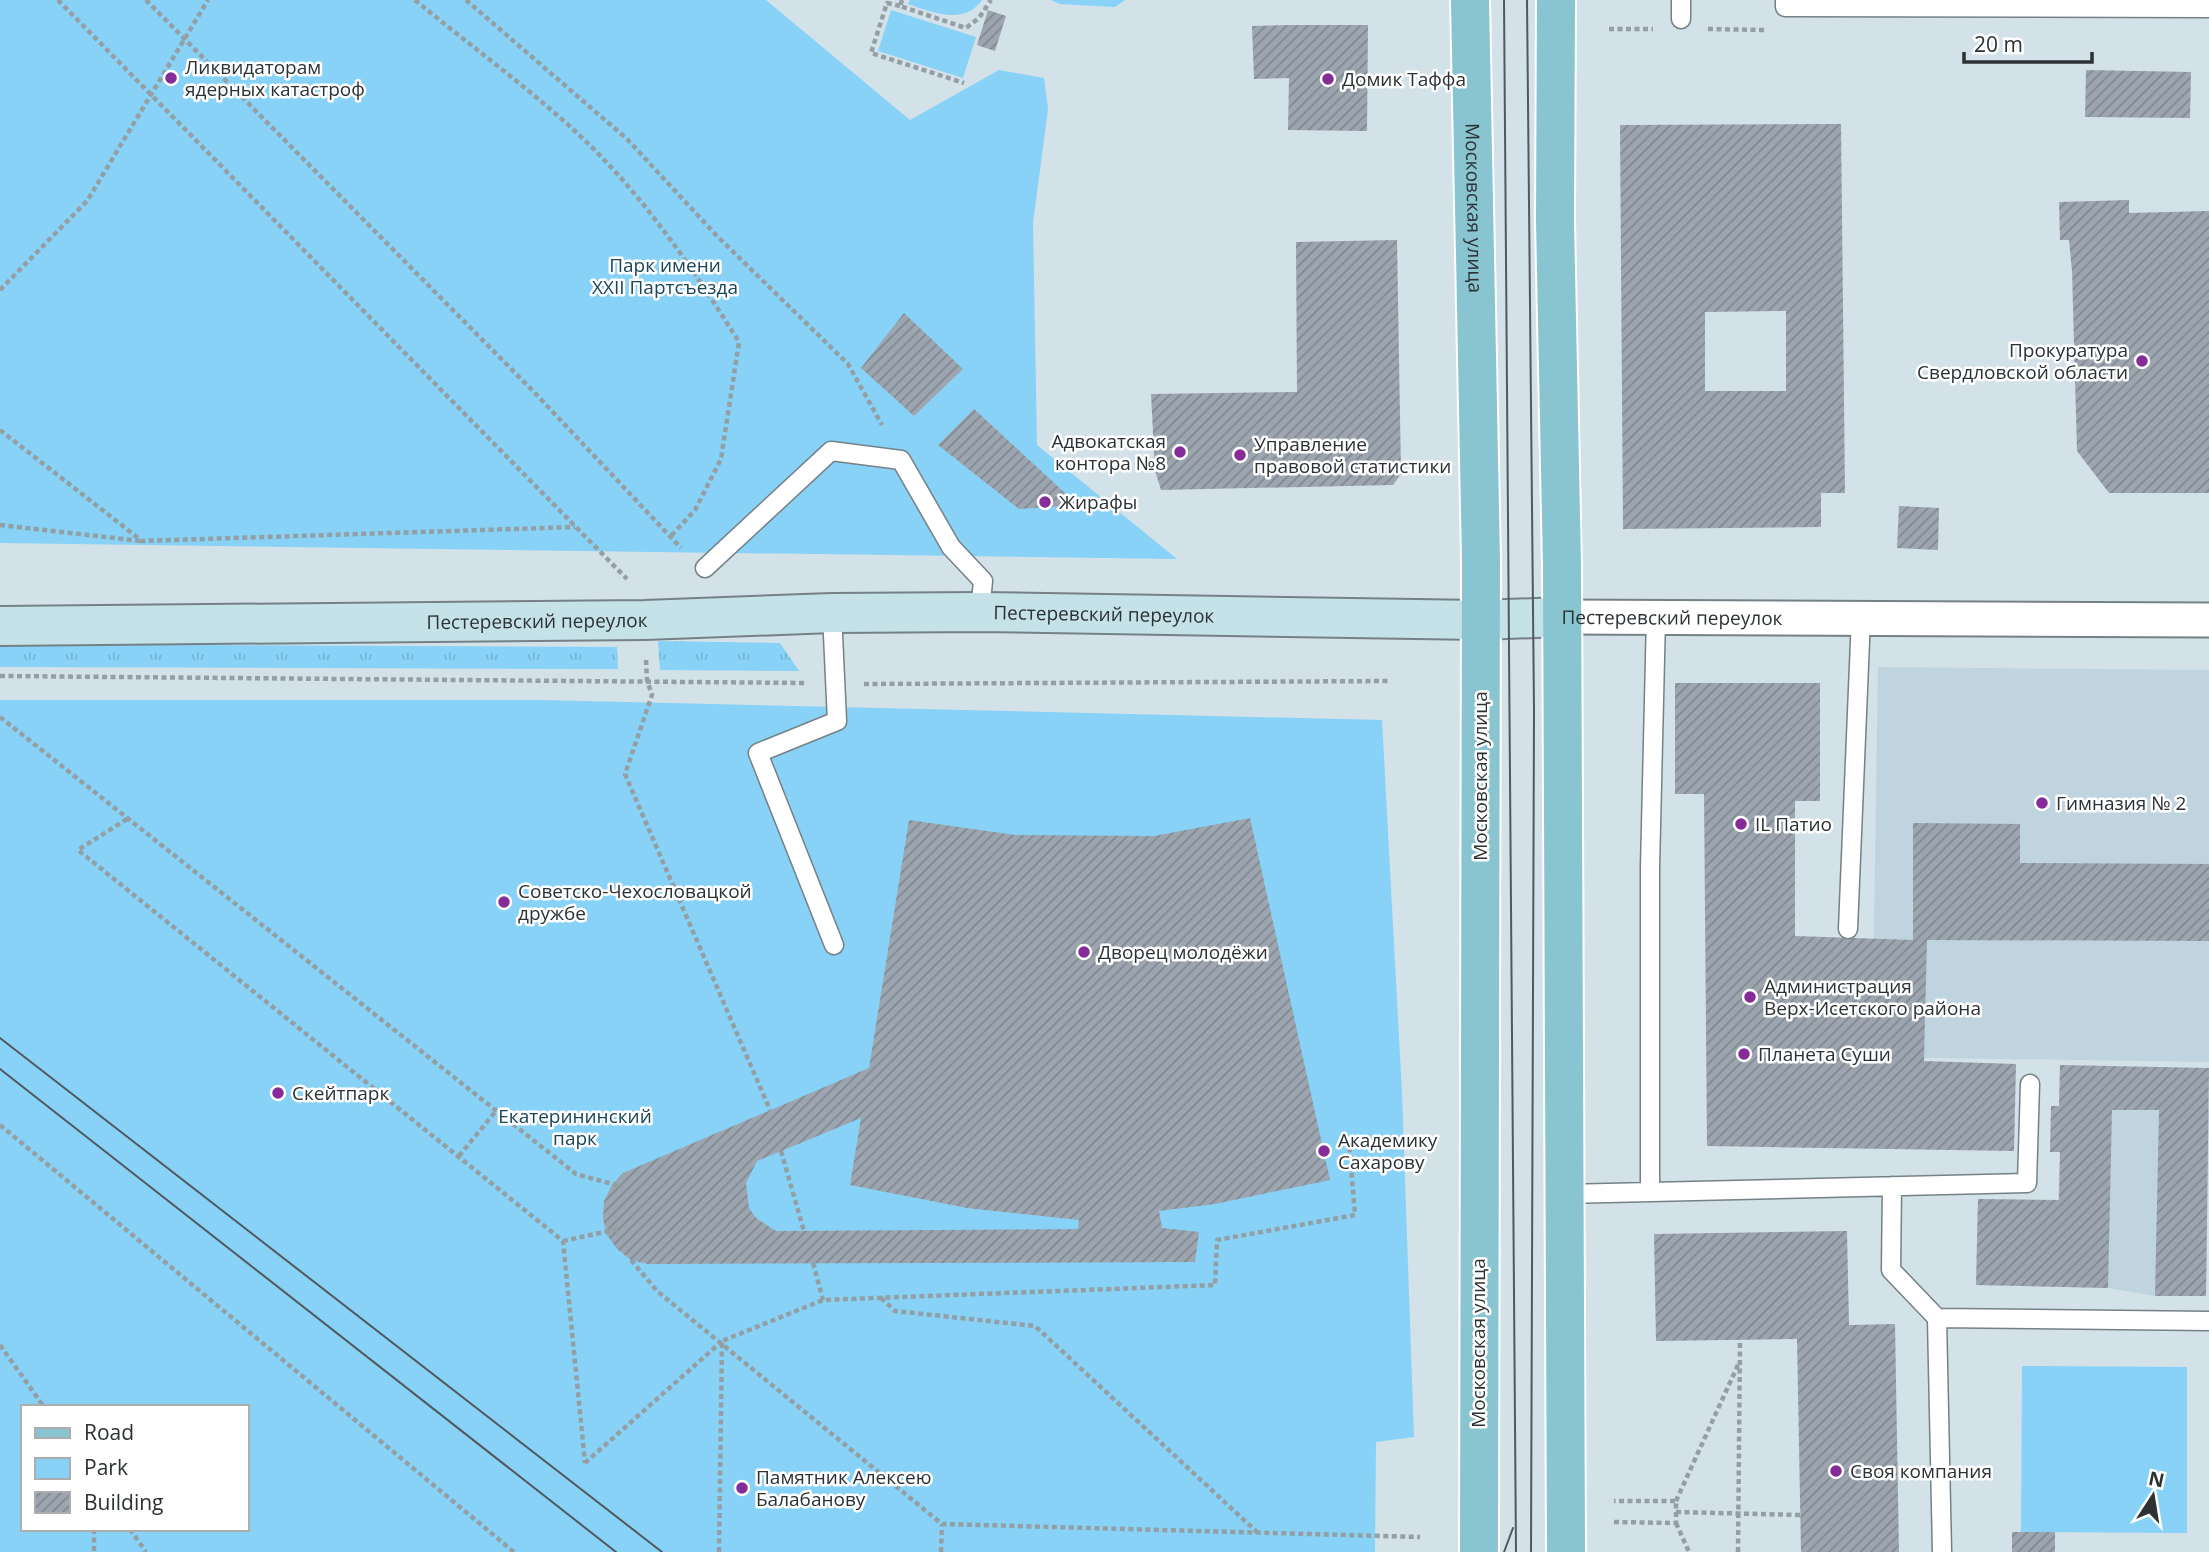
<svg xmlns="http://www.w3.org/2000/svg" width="2209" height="1552" font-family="'Open Sans',sans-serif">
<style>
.built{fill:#bfd4df}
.grass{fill:url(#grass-tufts)}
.park{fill:#87d2f6;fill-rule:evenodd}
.building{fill:url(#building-hatch);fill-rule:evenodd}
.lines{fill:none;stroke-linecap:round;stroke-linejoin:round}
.service-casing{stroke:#758187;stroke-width:21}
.minor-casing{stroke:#758187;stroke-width:37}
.secondary-casing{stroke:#758187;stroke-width:42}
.primary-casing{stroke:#fff;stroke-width:42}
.path{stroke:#949fa4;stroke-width:4.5;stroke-dasharray:5 3.5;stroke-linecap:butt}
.service{stroke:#fff;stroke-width:18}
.minor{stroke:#fff;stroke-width:33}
.secondary{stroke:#c4e2e8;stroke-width:38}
.primary{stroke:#88c5d0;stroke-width:38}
.tram{stroke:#52595d;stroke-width:2}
.poi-dot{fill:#862c98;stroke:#fff;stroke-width:2.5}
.labels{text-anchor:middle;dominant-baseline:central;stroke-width:5;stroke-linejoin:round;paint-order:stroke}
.poi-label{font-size:19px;fill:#2c3134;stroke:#fff;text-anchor:start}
.street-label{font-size:19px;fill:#2c3134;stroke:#fff}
.park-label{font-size:19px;fill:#1a465a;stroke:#fff}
</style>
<defs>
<pattern id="grass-tufts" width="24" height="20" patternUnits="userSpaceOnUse" patternTransform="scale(1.75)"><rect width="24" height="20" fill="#87d2f6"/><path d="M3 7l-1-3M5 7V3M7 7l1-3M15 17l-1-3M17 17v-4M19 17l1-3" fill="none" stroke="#75b5d4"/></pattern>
<pattern id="building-hatch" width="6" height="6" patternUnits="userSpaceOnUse" patternTransform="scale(1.75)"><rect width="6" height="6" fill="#9da6b0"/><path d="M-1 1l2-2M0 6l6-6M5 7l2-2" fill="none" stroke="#808890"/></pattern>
</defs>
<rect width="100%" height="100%" fill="#d3e1e8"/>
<path class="built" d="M1878,667L2209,670V1062L1872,1057Z
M2112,1110L2209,1111L2206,1296H2155L2108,1288L1976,1285L1978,1199L2058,1200L2060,1152Z"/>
<path class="grass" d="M658,641L780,643L799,671L660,670Z
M0,644L617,647L618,669L0,667Z"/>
<path class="park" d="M0,0H766L910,120L999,70L1044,78L1048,109L1033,223L1037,445L1177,559L0,543Z
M910,0H982C964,26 932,12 908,4Z
M1051,0H1125L1115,7L1060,4Z
M891,10L976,37L963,78L878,51Z
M0,700H541L1382,720L1402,1093L1414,1437L1376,1442L1375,1552H0ZM23,1407H247V1529H23Z
M2022,1366L2187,1367V1533L2021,1532Z"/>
<path class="building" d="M988,10L1006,16L995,51L977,45Z
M1289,25H1368L1367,131L1288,130L1289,78L1254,79L1252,26Z
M2086,70L2191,72L2190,118L2085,117Z
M1841,124L1845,493H1821V527L1623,529L1620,125ZM1786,311V391H1705V312Z
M2129,200V213L2209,211V493H2109L2077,451L2072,271L2069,240H2060L2059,202Z
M1397,240L1401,474L1393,485L1161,490L1155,471L1151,394L1297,392L1296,242Z
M904,313L963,369L914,416L861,368Z
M974,409L1078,505L1019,509L938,445Z
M1899,506L1939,508L1938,550L1897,548Z
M1675,683H1820V801H1795V936L1913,940V823L2020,824V863L2209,864V941L1927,940L1924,1061L2016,1064L2014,1151L1707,1146L1704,794H1675Z
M1250,818L1330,1180L1215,1204L1159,1211L1162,1228L1199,1232L1195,1262L648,1264L631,1260L617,1249L607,1235L603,1219L604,1201L612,1185L623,1173L869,1068L909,820L1015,835L1154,836ZM861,1118L850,1185L967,1208L1079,1220L1078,1229L776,1231L756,1218L749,1208L746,1183L757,1161Z
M2060,1065L2209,1068L2206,1296H2155L2159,1110H2112L2108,1288L1976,1285L1978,1199L2059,1200L2060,1152H2050L2051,1106H2059Z
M1847,1231L1849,1325L1895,1324L1899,1552H1801L1797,1339L1656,1341L1654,1234Z
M2012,1532H2055V1552H2012Z"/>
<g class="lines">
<g class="service-casing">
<path id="service" d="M1785,0V7L2209,8
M1681,19V0
M705,568L831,451L901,460L951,547L983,581L980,612
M832,613L837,721L758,753L834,945
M1848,929L1861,617
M1892,1186L1891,1270L1937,1318L1942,1552
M1650,1190V868L1656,616
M1565,1194L2027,1183L2030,1084
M1937,1318L2209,1321"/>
</g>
<g class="minor-casing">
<g id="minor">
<path id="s1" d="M1562,617L2209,620"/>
</g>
</g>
<g class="secondary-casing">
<g id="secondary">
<path id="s2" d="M0,626L645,620L832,613L980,612L1480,620L1562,617"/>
</g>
</g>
<g class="primary-casing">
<g id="primary">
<path id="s3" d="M1470,0L1481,561L1479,1552"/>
<path d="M1556,0L1555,221L1562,566L1566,1552"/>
</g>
</g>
<path class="path" d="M58,0L627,579
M146,0L534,392L681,548
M415,0C468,44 525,85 576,132C641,192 692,267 739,342L721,459L695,510L670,537
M466,0L627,139L716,235L848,364L882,425
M902,0L900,6L966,28L979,18L991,0
M900,6L887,3L871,53L964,83
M1609,29H1653
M1708,29L1765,30
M0,290L87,201L208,0
M0,430L142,541L575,527
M0,525L141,541
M646,660L647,680L652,695L625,774L770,1110
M0,676L806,683
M864,684L1388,681
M0,717L576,1174L623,1187
M127,819L78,850L563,1241L585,1463
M0,1125L514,1552
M781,1151L804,1231
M459,1156L496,1111
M563,1241L618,1229
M631,1260L657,1291L942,1524L1420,1537
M813,1263L823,1300
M881,1298L895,1311L1035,1326L1258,1533
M0,1345L44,1407
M585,1463L721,1342
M1676,1501L1738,1365
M1676,1512L1800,1515
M1614,1522L1676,1523V1501H1614
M1676,1523L1689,1552
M94,1529V1552
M130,1529L146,1552
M719,1552L722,1341L823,1300L1215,1285L1217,1240L1355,1215L1349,1142L1438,1140
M941,1552L942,1524
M1738,1552L1740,1340"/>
<use href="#service" class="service"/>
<use href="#minor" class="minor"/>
<use href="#secondary" class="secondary"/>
<use href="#primary" class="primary"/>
<path class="tram" d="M1504,0L1516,1552
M1527,0L1534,711L1531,1552
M0,1038L662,1552
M0,1069L616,1552
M1504,1552L1513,1528"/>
</g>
<g class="poi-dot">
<circle cx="171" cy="78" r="7"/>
<circle cx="1328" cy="79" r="7"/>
<circle cx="2142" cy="361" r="7"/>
<circle cx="1180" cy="452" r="7"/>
<circle cx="1240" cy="455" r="7"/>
<circle cx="1045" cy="502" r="7"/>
<circle cx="2042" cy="803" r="7"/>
<circle cx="1741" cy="824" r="7"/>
<circle cx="504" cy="902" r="7"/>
<circle cx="1084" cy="952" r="7"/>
<circle cx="1750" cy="997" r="7"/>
<circle cx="1744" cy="1054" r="7"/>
<circle cx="278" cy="1093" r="7"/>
<circle cx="1324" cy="1151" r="7"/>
<circle cx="1836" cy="1471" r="7"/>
<circle cx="742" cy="1488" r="7"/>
</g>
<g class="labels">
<g class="poi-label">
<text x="185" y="67">Ликвидаторам<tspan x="185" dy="22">ядерных катастроф</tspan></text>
<text x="1342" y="79">Домик Таффа</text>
<text x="2128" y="350" text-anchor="end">Прокуратура<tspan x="2128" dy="22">Свердловской области</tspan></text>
<text x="1166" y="441" text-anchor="end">Адвокатская<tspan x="1166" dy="22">контора №8</tspan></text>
<text x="1254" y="444">Управление<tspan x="1254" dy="22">правовой статистики</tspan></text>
<text x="1059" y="502">Жирафы</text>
<text x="2056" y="803">Гимназия № 2</text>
<text x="1755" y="824">IL Патио</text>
<text x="518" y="891">Советско-Чехословацкой<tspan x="518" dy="22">дружбе</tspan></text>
<text x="1098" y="952">Дворец молодёжи</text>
<text x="1764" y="986">Администрация<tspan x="1764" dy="22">Верх-Исетского района</tspan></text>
<text x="1758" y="1054">Планета Суши</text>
<text x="292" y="1093">Скейтпарк</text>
<text x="1338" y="1140">Академику<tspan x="1338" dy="22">Сахарову</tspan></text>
<text x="1850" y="1471">Своя компания</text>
<text x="756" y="1477">Памятник Алексею<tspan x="756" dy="22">Балабанову</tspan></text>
</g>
<g class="street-label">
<text stroke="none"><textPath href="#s3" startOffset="208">Московская улица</textPath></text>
<text stroke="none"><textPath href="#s2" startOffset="1104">Пестеревский переулок</textPath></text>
<text stroke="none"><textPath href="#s1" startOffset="110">Пестеревский переулок</textPath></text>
<text stroke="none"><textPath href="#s2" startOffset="537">Пестеревский переулок</textPath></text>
<text transform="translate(1480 776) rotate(-90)">Московская улица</text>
<text transform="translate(1478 1343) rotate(-90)">Московская улица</text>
</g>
<g class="park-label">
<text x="665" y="265">Парк имени<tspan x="665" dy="22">XXII Партсъезда</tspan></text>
<text x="575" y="1116">Екатерининский<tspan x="575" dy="22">парк</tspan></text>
</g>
</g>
<rect x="21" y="1405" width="228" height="126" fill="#ffffff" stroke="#abadae" stroke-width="2"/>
<rect x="35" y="1428" width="35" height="10" fill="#88c5d0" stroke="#abadae" stroke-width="2"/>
<text x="84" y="1440" font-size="21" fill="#2c3134">Road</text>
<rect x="35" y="1458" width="35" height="21" fill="#87d2f6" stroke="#abadae" stroke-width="2"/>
<text x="84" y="1475" font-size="21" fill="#2c3134">Park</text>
<rect x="35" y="1492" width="35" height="21" fill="url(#building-hatch)" stroke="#abadae" stroke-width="2"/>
<text x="84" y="1510" font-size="21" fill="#2c3134">Building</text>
<g transform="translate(2153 1496) rotate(12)" stroke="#ffffff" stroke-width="5" paint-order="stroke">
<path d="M0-5L12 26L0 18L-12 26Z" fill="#2c3134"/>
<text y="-10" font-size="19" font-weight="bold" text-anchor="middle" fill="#2c3134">N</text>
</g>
<path d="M1964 52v10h128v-10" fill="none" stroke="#2c3134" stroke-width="3.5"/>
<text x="1974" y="52" font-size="21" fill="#2c3134" stroke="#ffffff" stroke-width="5" paint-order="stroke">20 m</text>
</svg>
